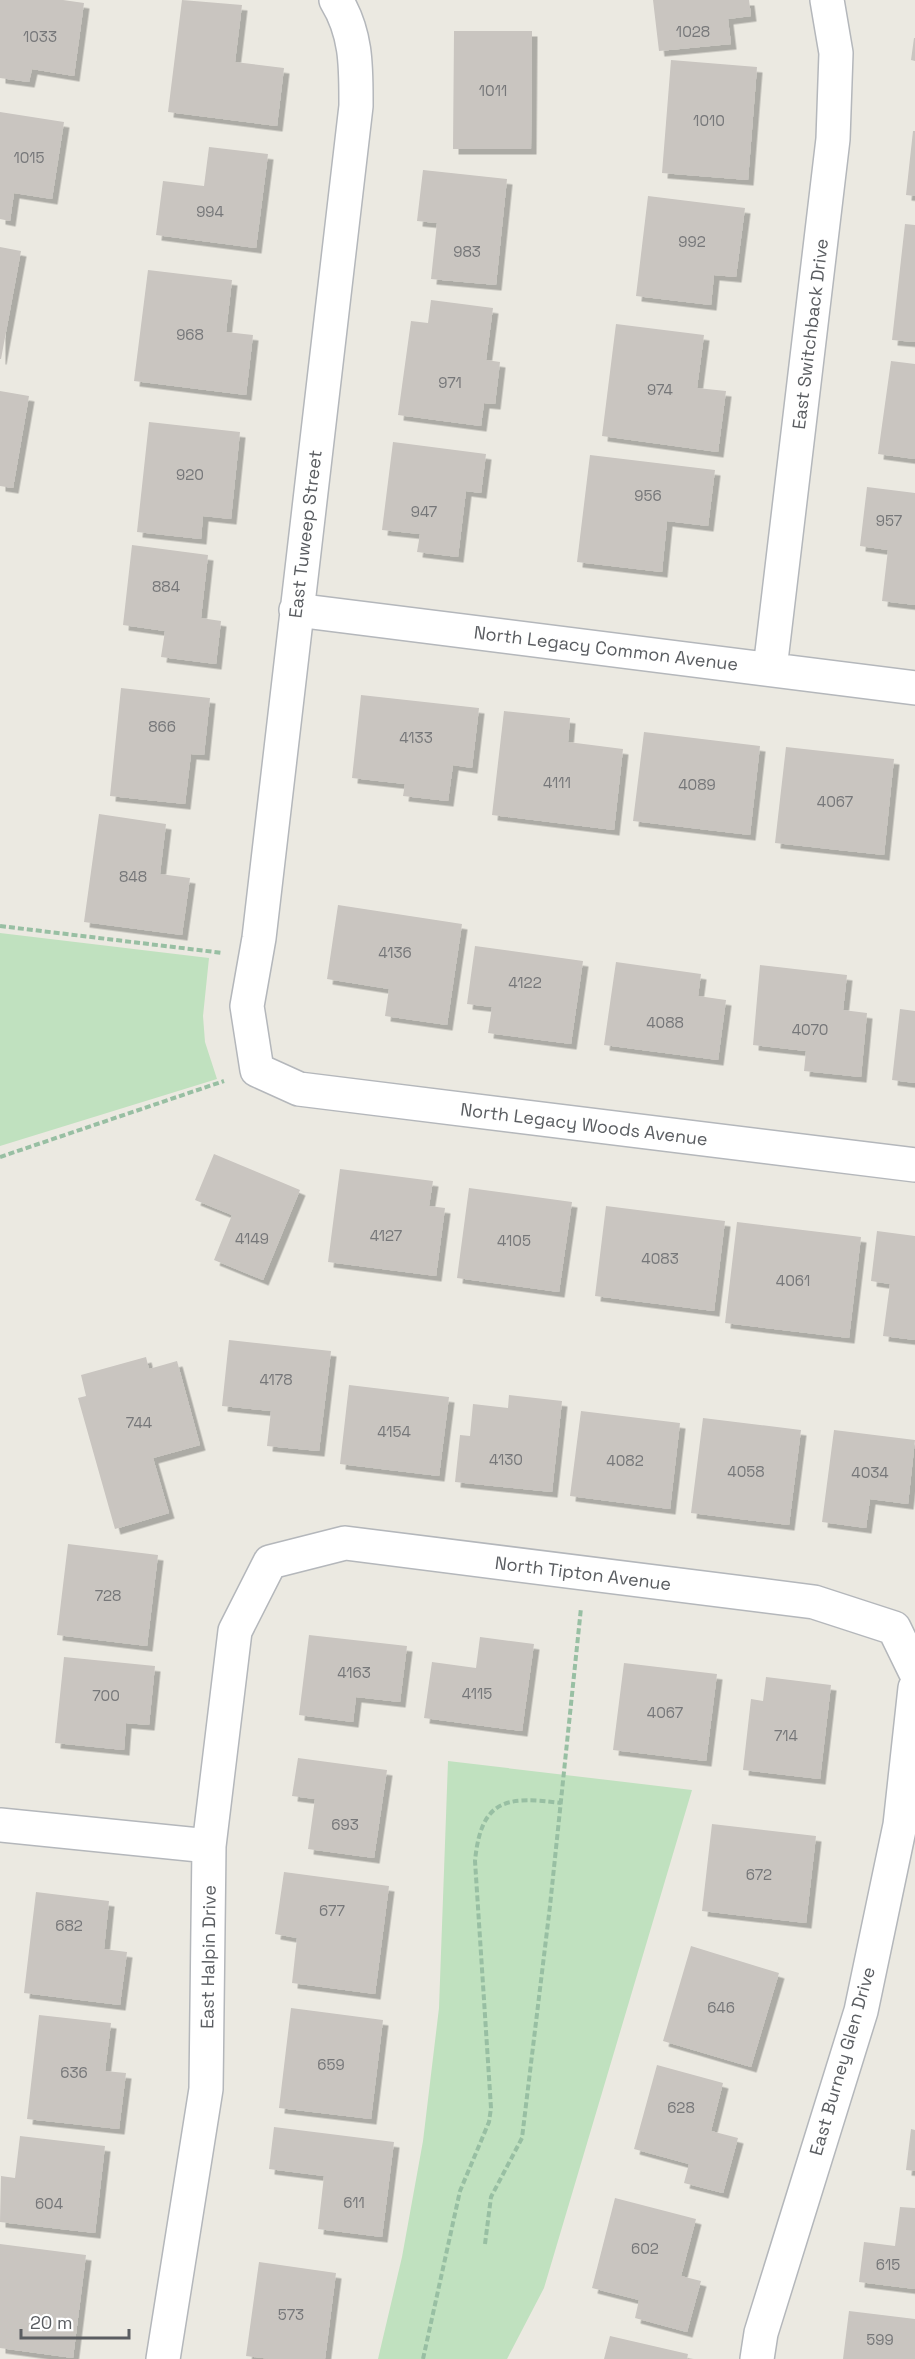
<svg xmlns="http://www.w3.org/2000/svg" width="915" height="2359" font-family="'Space Grotesk',sans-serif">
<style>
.park{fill:#c0e1bf}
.building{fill:#c9c5c0;filter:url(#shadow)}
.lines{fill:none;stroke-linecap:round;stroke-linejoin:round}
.minor-casing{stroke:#b4b7bb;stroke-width:36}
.path{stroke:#98bfa3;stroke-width:4;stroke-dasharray:6 3;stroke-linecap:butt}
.minor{stroke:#fff;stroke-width:33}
.labels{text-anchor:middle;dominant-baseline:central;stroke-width:6;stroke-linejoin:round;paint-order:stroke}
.number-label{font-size:15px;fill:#767779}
.street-label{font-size:18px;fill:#5a5d61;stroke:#fff}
</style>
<defs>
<filter id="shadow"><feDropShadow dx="5.5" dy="5.5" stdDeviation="0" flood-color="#0004"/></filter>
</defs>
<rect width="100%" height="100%" fill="#ebe9e1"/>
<path class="park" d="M0,933L209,958L203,1016L205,1042L217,1079L0,1146Z
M448,1761L692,1790L544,2288L507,2359H378L402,2257L423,2141L439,2008Z"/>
<path class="building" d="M0,0H63L84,3L74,76L32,69L29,82L0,78Z
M182,0L242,5L235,62L284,68L277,126L168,112Z
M653,0H749L751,16L728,19L731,44L659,51Z
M454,31H532L531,149H453Z
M914,38H915V61L911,60Z
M671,60L757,67L748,180L662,173Z
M0,112L64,122L52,199L14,193L10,221L0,219Z
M913,131H915V196L906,195Z
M209,147L268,154L256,248L156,235L163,181L204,186Z
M423,170L507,179L496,285L431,279L437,223L417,221Z
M648,196L745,208L736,277L714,275L711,305L636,296Z
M905,224L915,225V342L892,340Z
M0,247L21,251L1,359H0Z
M148,270L232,280L226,332L253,335L246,395L134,381Z
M431,300L493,308L486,360L500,362L495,404L484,403L481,426L398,415L411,321L428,323Z
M616,324L704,335L697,388L726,391L718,452L602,436Z
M891,361L915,364V459L878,454Z
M0,391L29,396L13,488L0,486Z
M149,422L240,432L231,519L203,516L201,539L137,532Z
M393,442L486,454L481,493L466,491L458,557L417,552L420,534L382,530Z
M590,455L715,470L708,526L667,521L662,572L577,562Z
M867,487L915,493V605L882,601L888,550L860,546Z
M132,545L208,555L201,618L221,621L216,664L161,657L165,631L123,625Z
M121,688L210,698L204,755L191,754L185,804L110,796Z
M361,695L479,708L472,768L453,765L448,801L403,796L405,784L352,778Z
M504,711L570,718L568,742L623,749L614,830L492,815Z
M644,732L760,746L750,835L633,821Z
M786,747L894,759L884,855L775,843Z
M99,814L166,824L160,874L190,878L182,935L84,922Z
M338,905L462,924L447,1025L385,1016L389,989L327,979Z
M475,946L583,961L571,1044L488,1033L492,1007L467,1004Z
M616,962L701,974L698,996L726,1000L718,1060L604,1045Z
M760,965L847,975L843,1010L867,1013L861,1077L804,1071L806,1051L753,1045Z
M900,1009L915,1011V1083L892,1080Z
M214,1154L300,1190L263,1280L214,1260L232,1215L195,1200Z
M340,1169L433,1181L429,1206L445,1208L436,1276L328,1262Z
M469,1188L572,1202L559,1292L457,1278Z
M606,1206L725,1221L714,1311L595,1296Z
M737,1222L861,1237L849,1338L725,1323Z
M877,1231L915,1236V1340L883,1336L890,1284L871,1281Z
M229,1340L331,1351L319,1451L267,1446L271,1411L222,1406Z
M146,1357L149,1369L177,1361L200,1445L153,1458L169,1513L115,1529L78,1398L86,1396L81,1375Z
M349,1385L449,1397L439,1476L340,1464Z
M509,1395L562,1401L552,1492L455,1482L460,1435L470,1436L473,1404L508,1408Z
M581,1411L680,1423L670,1509L570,1496Z
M703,1418L801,1430L789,1525L691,1513Z
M834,1430L915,1440L908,1504L870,1499L866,1528L822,1522Z
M68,1544L158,1555L147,1646L57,1635Z
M309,1635L407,1646L400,1702L356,1697L353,1722L299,1715Z
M480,1637L534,1644L522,1731L424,1718L432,1662L476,1668Z
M64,1657L155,1666L149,1725L126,1723L124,1750L55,1743Z
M624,1663L717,1674L706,1761L613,1750Z
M766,1677L831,1685L820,1779L743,1770L751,1699L763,1701Z
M298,1758L387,1770L374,1858L308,1849L315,1799L292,1796Z
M712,1824L816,1836L806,1923L702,1911Z
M284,1872L389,1886L375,1994L292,1983L297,1938L275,1934Z
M36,1892L109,1901L104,1949L127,1952L120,2005L24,1993Z
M691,1946L779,1973L751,2067L663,2041Z
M291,2008L383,2020L371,2119L279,2108Z
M39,2015L111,2023L105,2071L126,2073L119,2129L27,2119Z
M657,2065L723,2083L711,2131L738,2138L723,2193L684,2183L689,2164L634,2149Z
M274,2127L394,2142L382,2237L318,2229L324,2176L269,2169Z
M911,2129L915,2130V2171L906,2170Z
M20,2136L105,2146L95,2233L0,2222L1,2176L15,2178Z
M615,2198L696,2219L681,2276L701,2281L687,2332L635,2318L639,2300L592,2288Z
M900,2207L915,2208V2289L859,2282L864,2242L895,2246Z
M0,2244L86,2255L73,2358L0,2348Z
M259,2262L336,2273L325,2359H271L246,2356Z
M849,2311L915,2319V2359H843Z
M610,2336L688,2354L687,2359H604Z"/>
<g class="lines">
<g class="minor-casing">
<path id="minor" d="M336,0C357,34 356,68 356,106L259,938L247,1006L257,1070L299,1089L915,1165
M296,610L915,688
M770,669L833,139L836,53L827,0
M0,1825L209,1846
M163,2359L206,2089L209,1846L235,1631L270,1562L345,1543L814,1602L894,1628L915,1671
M757,2359L761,2333L861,2011L900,1825L915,1688"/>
</g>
<path class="path" d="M0,926L223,953
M0,1157L224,1081
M485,2244L491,2197L522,2138L550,1906L581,1608
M423,2359L460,2191L489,2122L491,2108L475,1861C481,1799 506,1796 561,1803"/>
<use href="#minor" class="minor"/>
</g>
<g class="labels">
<g class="number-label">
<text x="693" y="31">1028</text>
<text x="40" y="36">1033</text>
<text x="493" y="90">1011</text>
<text x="709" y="120">1010</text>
<text x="29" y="157">1015</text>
<text x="210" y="211">994</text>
<text x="692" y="241">992</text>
<text x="467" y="251">983</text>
<text x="190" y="334">968</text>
<text x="450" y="382">971</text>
<text x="660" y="389">974</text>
<text x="190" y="474">920</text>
<text x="648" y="495">956</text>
<text x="424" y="511">947</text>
<text x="889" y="520">957</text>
<text x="166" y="586">884</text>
<text x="162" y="726">866</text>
<text x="416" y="737">4133</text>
<text x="557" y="782">4111</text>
<text x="697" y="784">4089</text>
<text x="835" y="801">4067</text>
<text x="133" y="876">848</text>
<text x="395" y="952">4136</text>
<text x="525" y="982">4122</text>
<text x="665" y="1022">4088</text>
<text x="810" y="1029">4070</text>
<text x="386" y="1235">4127</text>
<text x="252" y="1238">4149</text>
<text x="514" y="1240">4105</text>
<text x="660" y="1258">4083</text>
<text x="793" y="1280">4061</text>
<text x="276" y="1379">4178</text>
<text x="139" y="1422">744</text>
<text x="394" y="1431">4154</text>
<text x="506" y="1459">4130</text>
<text x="625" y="1460">4082</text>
<text x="746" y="1471">4058</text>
<text x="870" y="1472">4034</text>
<text x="108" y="1595">728</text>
<text x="354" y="1672">4163</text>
<text x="477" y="1693">4115</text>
<text x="106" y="1695">700</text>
<text x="665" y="1712">4067</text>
<text x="786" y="1735">714</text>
<text x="345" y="1824">693</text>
<text x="759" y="1874">672</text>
<text x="332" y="1910">677</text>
<text x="69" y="1925">682</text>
<text x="721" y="2007">646</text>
<text x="331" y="2064">659</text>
<text x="74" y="2072">636</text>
<text x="681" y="2107">628</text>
<text x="354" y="2202">611</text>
<text x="49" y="2203">604</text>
<text x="645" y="2248">602</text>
<text x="888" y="2264">615</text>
<text x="291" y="2314">573</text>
<text x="880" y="2339">599</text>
</g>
<g class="street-label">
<text transform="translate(810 334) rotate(-83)">East Switchback Drive</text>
<text transform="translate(305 534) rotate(-83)">East Tuweep Street</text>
<text transform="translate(606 648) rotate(7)">North Legacy Common Avenue</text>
<text transform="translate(584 1124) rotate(7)">North Legacy Woods Avenue</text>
<text transform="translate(583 1573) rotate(7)">North Tipton Avenue</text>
<text transform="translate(208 1957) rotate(-89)">East Halpin Drive</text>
<text transform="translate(842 2061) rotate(-74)">East Burney Glen Drive</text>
</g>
</g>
<path d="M21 2329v9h108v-9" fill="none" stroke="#5a5d61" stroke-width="3"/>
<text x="30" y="2329" font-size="18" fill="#5a5d61" stroke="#ffffff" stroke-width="4.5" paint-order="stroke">20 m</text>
</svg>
